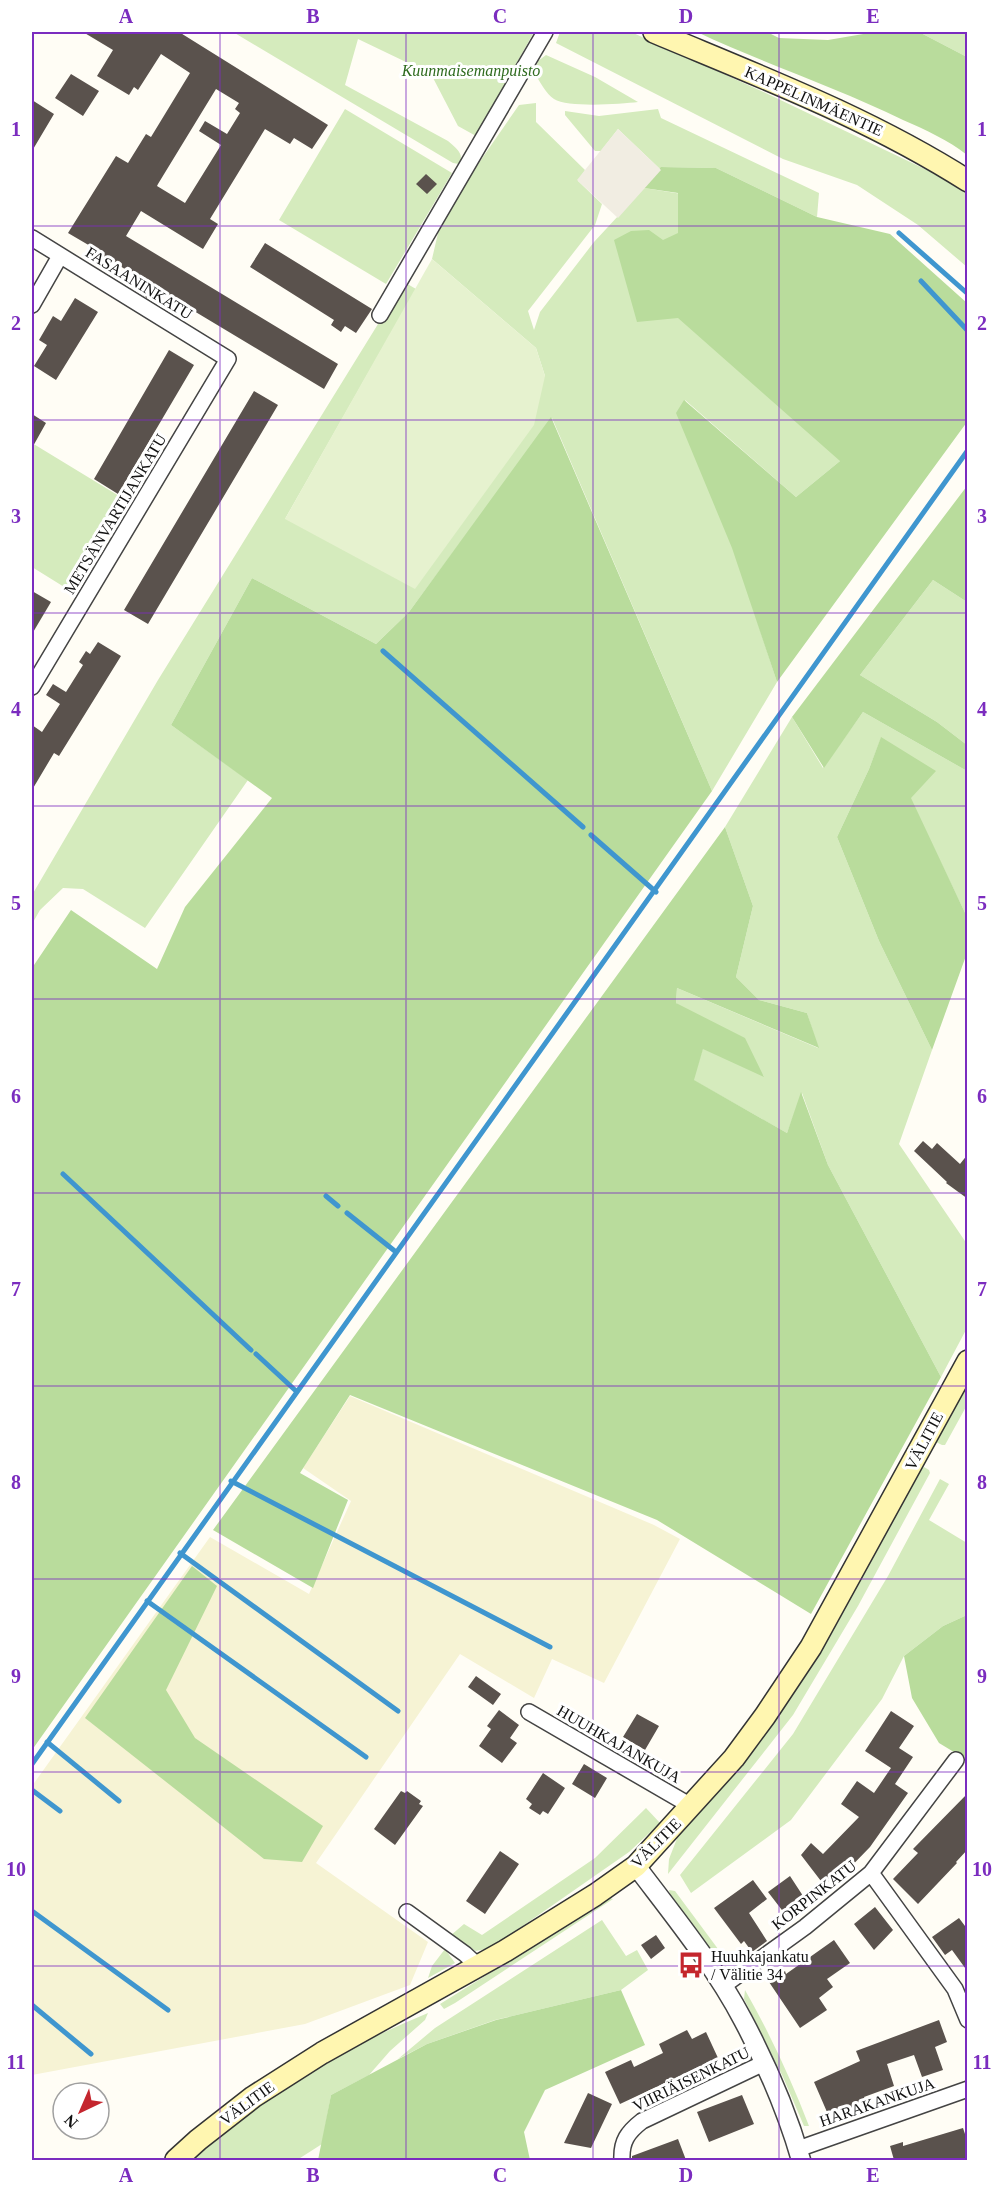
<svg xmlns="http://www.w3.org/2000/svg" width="999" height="2192" font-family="'Times New Roman',serif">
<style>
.farmland{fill:#f6f3d4}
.green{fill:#d5ebbd}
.forest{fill:#b9dc9c}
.pitch{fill:#e6f2cf}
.plaza{fill:#f1ede2}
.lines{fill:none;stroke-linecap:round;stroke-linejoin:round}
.stream{stroke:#3f96cf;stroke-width:5}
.building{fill:#5a524d;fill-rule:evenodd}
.minor-casing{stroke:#444;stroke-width:18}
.tertiary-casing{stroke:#444;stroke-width:21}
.secondary-casing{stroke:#333;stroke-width:24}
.minor{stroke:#fff;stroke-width:15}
.tertiary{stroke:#fff;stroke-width:18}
.secondary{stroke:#fff6b0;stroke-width:21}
.grid{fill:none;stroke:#7b2cbf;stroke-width:1.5;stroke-opacity:0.55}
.labels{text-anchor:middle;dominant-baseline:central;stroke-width:6;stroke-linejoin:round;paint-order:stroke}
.park-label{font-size:16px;font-style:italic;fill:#2f6b1f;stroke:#fff}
.street-label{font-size:16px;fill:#111;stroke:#fff}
.poi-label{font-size:16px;fill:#111;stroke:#fff;text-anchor:start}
.neatline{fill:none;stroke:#7b2cbf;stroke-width:2}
.grid-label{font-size:20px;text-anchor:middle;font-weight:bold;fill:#7b2cbf}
</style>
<rect width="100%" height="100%" fill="#fffdf5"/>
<path class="farmland" d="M350,1396L654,1525L680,1539L604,1683L552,1659L534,1698L460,1654L316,1863L428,1942L410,1985L305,2024L32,2075V1786L210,1537L309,1594L351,1501L303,1468Z"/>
<path class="green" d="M233,32H534L476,136L458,126L431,74L358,39L345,85L448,141C456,148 465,154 459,164L453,163Z
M560,32H631L770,95L952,182L967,194V267L918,225L857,185L783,159L556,43Z
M919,32H967V57Z
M546,55L595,77L638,102C621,104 568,108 554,99C546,94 540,81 534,73L538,61Z
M536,103V122L585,170L578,181L602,204L595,225L528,311L534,330L540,312L594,242L644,188L801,213L840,461L796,497L685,400L777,682L712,791L552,418L409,612L376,644L252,578L171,725L248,780L145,928L83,889L63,888L40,910L32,924V895L158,680L404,282L416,289L285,519L545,376L536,348L432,259L442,216L519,105Z
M345,109L452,173L386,284L279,220Z
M658,109L661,118L819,193L817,217L716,168L661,167V170L618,129L601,151H595L565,115V111L599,116Z
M32,443L124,499L69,590L32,567Z
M933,580L967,602V745L937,722L860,675Z
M863,712L967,771V917L881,738L869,769L837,837L879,941L932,1050L899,1144L967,1244V1328L941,1377L828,1165L802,1093L787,1133L693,1080L703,1048L764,1076L676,1003L677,988L818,1048L807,1013L759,1000L736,977L753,906L725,827L792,717L823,768Z
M967,1381V1405L945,1445H942L936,1442V1439Z
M924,1467L929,1470L930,1473L858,1606L793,1715L668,1874L669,1859L678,1836L764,1735L828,1639L921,1469Z
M940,1479L949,1484L929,1520L967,1543V1615L943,1626L904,1656L882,1699L791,1820L691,1893L680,1875L793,1734L888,1576Z
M646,1808L660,1823L629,1852L491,1948L476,1951L450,1936L464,1924L482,1935L595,1858Z
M669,1890L675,1891L724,1957L726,1963L712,1954L671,1898Z
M606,1897L613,1899L455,2003L444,2009L440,2004L561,1929Z
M602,1920L626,1956L637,1950L648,1970L621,1990L495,2020L427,2044L398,2059L435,2028Z
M445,1949L455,1963L428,1978L432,1966Z
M745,1990C770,2034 791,2079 809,2126H804L783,2077L744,1999Z
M428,2013L425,2020L390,2051L369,2075L331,2095L322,2144L297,2160H188C225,2131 262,2099 303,2074C343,2051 385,2031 428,2013Z"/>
<path class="forest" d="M697,32H767L779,38L828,40L875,32H919L967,57V155C948,140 926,130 903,120C836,87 765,64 697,32Z
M661,167L716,168L817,217L890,234L967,303V422L777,682L732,548L676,413L684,400L796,497L840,461L678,318L637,322L614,240L631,231L649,230L663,240L678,233V193L644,188Z
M551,417L712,791L32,1750V968L71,910L157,969L185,907L272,798L171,725L252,578L376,644L409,612Z
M967,486V602L933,580L860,675L937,722L967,745V771L863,712L824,768L792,717Z
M881,737L936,771L911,798L967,917V953L932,1050L879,941L837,837L869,769Z
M725,827L753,906L736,977L759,1000L807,1013L819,1048L677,988L676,1003L745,1038L764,1077L703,1049L694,1080L787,1133L801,1092L828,1165L941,1377L811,1614L657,1520L350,1395L300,1473L348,1500L313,1588L213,1530Z
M192,1566L217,1586L166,1690L195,1738L323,1826L302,1862L264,1859L85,1718Z
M967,1615V1760L939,1743L912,1698L904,1656L943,1626Z
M621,1990L645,2045L545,2090L524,2132L530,2160H318L331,2095L427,2044L496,2020Z"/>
<path class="pitch" d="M432,259L536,348L545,376L534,425L415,589L285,519Z"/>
<path class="plaza" d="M618,129L661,170L618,218L577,180Z"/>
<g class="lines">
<path class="stream" d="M899,233L968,294
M921,281L968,331
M383,651L583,827
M591,835L656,892
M63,1174L251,1350
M326,1196L338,1206
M347,1213L396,1252
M256,1354L296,1391
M231,1481L550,1647
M180,1553L398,1711
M147,1601L366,1757
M47,1742L119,1801
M32,1764C342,1325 658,890 968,450
M32,1790L60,1811
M32,1911L168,2010
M32,2005L91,2054"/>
</g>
<path class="building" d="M83,32H179L328,125L312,149L294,138L290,144L265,129L210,219L218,224L203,249L141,211L126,236L338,364L324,389L154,287L147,298L137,291L143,281L111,260L107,267L93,257L97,250L68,233L116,156L128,163L146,134L151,137L190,73L161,54L138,90L134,87L129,95L97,76L113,50ZM216,89L239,103L235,109L240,113L227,134L205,121L199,131L221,145L185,203L157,186L158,184Z
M71,74L99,91L83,116L55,98Z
M32,100L54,114L32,151Z
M426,174L437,184L427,194L416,184Z
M265,243L372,309L356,333L345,326L341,332L331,325L334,320L250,267Z
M75,298L98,312L56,380L34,366L47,345L39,340L53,316L61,321Z
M169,350L194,365L118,494L94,479Z
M254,391L278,405L148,624L124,610Z
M32,414L46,423L32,448Z
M32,591L51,602L32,634Z
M98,642L121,656L59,756L54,753L32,790V725L42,732L60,704L46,695L53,684L66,692L83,665L79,662L86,651L90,654Z
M923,1141L932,1149L937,1143L960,1164L968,1154V1199L946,1183L947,1182L914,1151Z
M476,1676L501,1694L493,1705L468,1687Z
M499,1710L519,1725L510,1738L517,1743L502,1763L479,1746L491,1729L487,1726Z
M891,1711L914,1726L899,1748L913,1757L895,1784L908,1793L870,1847L835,1883L831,1879L824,1885L801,1855L811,1843L823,1854L859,1817L841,1804L857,1781L874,1793L891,1768L865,1751Z
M637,1714L659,1726L645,1750L623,1737Z
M584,1764L607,1778L595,1798L572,1784Z
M543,1773L565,1788L548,1814L543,1811L540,1815L529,1808L532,1804L526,1799Z
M401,1791L405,1793L407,1791L421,1801L419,1804L423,1806L395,1845L374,1829Z
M968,1793V1849L956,1862L957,1863L918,1904L893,1879L918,1853L913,1849Z
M500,1851L519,1864L485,1914L466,1901Z
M790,1876L805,1899L785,1914L768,1892Z
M753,1880L767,1899L749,1913L767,1941L752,1952L744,1941L741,1944L714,1908Z
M875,1907L893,1930L874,1950L854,1924Z
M959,1918L968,1930V1972L952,1950L945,1955L932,1937Z
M656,1935L665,1948L651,1959L641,1945Z
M834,1940L850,1963L827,1979L833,1987L819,1998L827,2010L800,2028L769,1982L785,1971L786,1974Z
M939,2020L947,2042L935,2047L943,2070L922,2077L914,2055L887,2064L894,2086L864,2097L870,2110L853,2118L850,2111L837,2116L834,2109L827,2112L814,2082L860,2061L856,2051Z
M687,2030L692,2039L706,2032L718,2058L620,2104L605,2072L631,2060L634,2067L663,2053L659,2044Z
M588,2093L612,2104L591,2148L564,2143Z
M742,2095L754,2124L709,2142L697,2112Z
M963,2128L968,2143V2160H894L890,2146L903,2142V2146Z
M678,2139L686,2160H632V2156Z"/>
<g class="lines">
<g class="minor-casing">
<path id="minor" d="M32,238L228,359L32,687
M32,305L60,256
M380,315L545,32
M529,1712L691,1806
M871,1873L955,1989L968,2020
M407,1912L465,1954L478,1966
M723,1986L805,1927L871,1873L956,1760
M798,2149L968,2089
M622,2160C621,2141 628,2132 642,2121L764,2063"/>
</g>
<g class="tertiary-casing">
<path id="tertiary" d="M636,1866C673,1915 714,1965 743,2020C767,2065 787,2112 801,2160"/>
</g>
<g class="secondary-casing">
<path id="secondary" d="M654,32C761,77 869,118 968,181
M176,2160L198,2140L253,2097L322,2053L505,1951L595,1895L636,1866L734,1758L765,1716L811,1647L968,1361"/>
</g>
<use href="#minor" class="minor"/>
<use href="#tertiary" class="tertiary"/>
<use href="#secondary" class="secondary"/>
</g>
<path class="grid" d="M220,32V2160M406,32V2160M593,32V2160M779,32V2160M32,226H968M32,420H968M32,613H968M32,806H968M32,999H968M32,1193H968M32,1386H968M32,1579H968M32,1772H968M32,1966H968"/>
<defs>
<g id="bus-bare" transform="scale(2.07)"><path d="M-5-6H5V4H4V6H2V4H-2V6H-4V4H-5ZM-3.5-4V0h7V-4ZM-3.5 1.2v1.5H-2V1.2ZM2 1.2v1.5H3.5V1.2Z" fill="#c4262e" stroke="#fff" stroke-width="2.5" paint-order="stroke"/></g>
</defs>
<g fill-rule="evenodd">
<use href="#bus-bare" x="691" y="1965"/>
</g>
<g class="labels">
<g class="park-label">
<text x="471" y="70">Kuunmaisemanpuisto</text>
</g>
<g class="street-label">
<text transform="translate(814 101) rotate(24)">KAPPELINMÄENTIE</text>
<text transform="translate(139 283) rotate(32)">FASAANINKATU</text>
<text transform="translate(115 514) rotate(-59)">METSÄNVARTIJANKATU</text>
<text transform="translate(924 1441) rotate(-62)">VÄLITIE</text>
<text transform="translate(619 1744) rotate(30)">HUUHKAJANKUJA</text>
<text transform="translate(656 1843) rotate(-45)">VÄLITIE</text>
<text transform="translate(814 1895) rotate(-38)">KORPINKATU</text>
<text transform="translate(691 2079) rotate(-26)">VIIRIÄISENKATU</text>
<text transform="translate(877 2102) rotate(-19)">HARAKANKUJA</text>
<text transform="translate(247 2103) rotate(-36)">VÄLITIE</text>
</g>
<g class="poi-label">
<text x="711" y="1956">Huuhkajankatu<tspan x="711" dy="18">/ Välitie 34</tspan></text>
</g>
</g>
<rect width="999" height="2192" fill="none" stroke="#ffffff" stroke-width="66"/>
<g transform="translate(81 2111) rotate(224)"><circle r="28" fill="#ffffff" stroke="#a0a0a0" stroke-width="1.5"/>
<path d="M0-4.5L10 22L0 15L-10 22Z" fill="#c4262e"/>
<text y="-9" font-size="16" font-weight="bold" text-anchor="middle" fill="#111111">N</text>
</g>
<rect x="33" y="33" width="933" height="2126" class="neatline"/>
<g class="grid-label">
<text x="126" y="23">A</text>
<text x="313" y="23">B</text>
<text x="500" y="23">C</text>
<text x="686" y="23">D</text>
<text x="873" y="23">E</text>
<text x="16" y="136">1</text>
<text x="982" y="136">1</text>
<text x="16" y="330">2</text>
<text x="982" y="330">2</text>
<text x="16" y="523">3</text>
<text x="982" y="523">3</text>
<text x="16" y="716">4</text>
<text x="982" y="716">4</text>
<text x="16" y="910">5</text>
<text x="982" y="910">5</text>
<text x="16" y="1103">6</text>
<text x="982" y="1103">6</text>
<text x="16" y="1296">7</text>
<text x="982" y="1296">7</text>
<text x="16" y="1489">8</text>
<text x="982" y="1489">8</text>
<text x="16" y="1683">9</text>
<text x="982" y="1683">9</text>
<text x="16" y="1876">10</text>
<text x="982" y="1876">10</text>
<text x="16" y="2069">11</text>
<text x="982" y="2069">11</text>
<text x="126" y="2182">A</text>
<text x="313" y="2182">B</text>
<text x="500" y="2182">C</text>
<text x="686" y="2182">D</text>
<text x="873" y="2182">E</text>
</g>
</svg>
